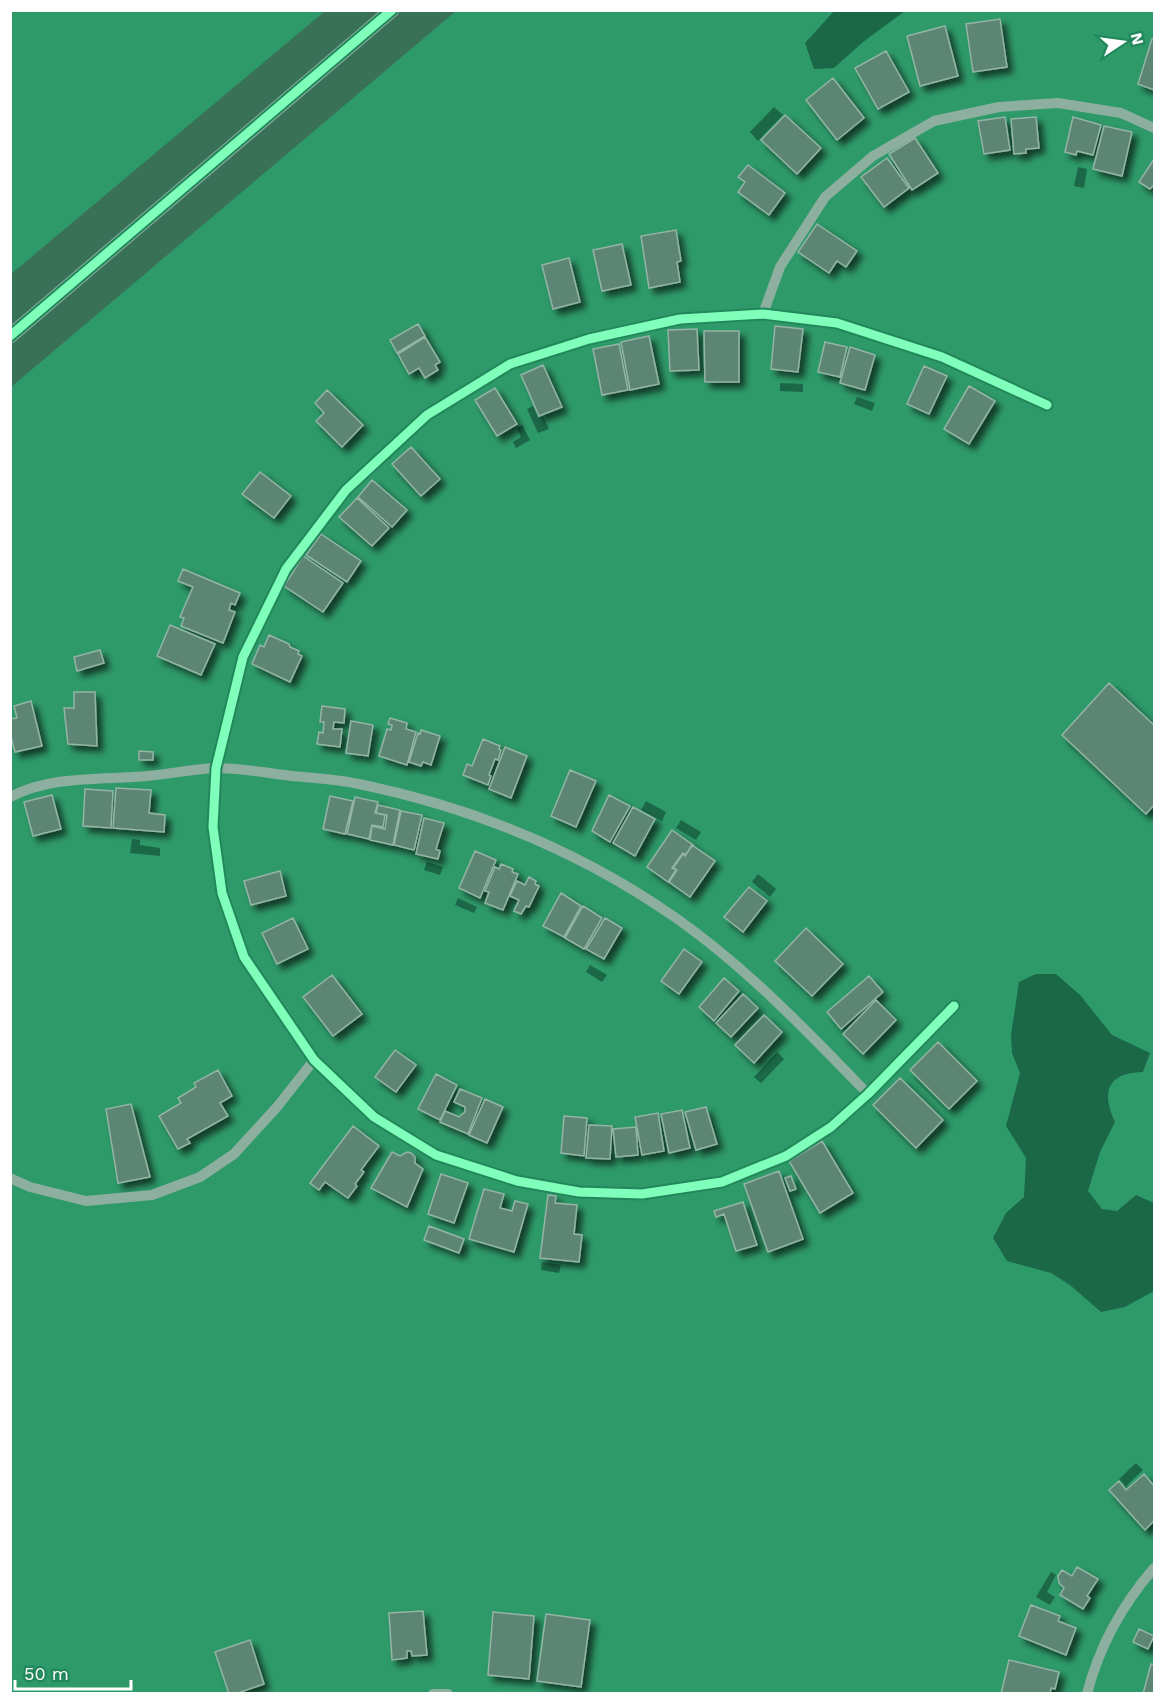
<svg xmlns="http://www.w3.org/2000/svg" width="1165" height="1704" font-family="'Work Sans',sans-serif">
<style>
.green{fill:#2e9a69}
.water{fill:#1b6848}
.building{fill:#5c8673;stroke:#94b4a6;stroke-width:1.5;filter:url(#shadow)}
.lines{fill:none;stroke-linecap:round;stroke-linejoin:round}
.minor{stroke:#8daf9f;stroke-width:10}
.major{stroke:#8bad9e;stroke-width:15}
.cycleway-casing{stroke:#22885c;stroke-width:13}
.cycleway{stroke:#80ffba;stroke-width:9}
</style>
<defs>
<filter id="shadow"><feDropShadow dx="5.5" dy="5.5" stdDeviation="3" flood-color="#0009"/></filter>
</defs>
<rect width="100%" height="100%" fill="#397158"/>
<path class="green" d="M11,10H325V11L11,274Z
M456,11H1154V1693H11L10,388Z"/>
<path class="water" d="M835,10H905V11L863,42L834,68L814,69L805,43Z
M774,107L783,115L758,141L750,132Z
M1078,167L1087,169L1084,188L1074,186Z
M780,383L803,384V392L780,391Z
M857,397L875,403L872,411L854,404Z
M533,406L538,418L543,416L549,429L538,433L527,409Z
M522,425L530,440L516,448L513,442L521,437L517,428Z
M646,801L666,812L662,821L641,810Z
M681,820L701,832L696,840L676,828Z
M132,839L140,840V845L160,848V856L130,853Z
M427,862L443,867L440,875L424,870Z
M758,874L776,889L770,897L752,882Z
M458,898L477,907L474,913L455,905Z
M590,965L607,975L602,982L586,972Z
M1036,974H1056L1080,995L1112,1035L1150,1053L1143,1072C1107,1073 1101,1092 1115,1122L1100,1152L1088,1191L1102,1209L1117,1211L1136,1195L1154,1203V1291L1125,1307L1101,1312L1070,1285L1051,1273L1007,1261L993,1238L1006,1213L1024,1197L1026,1158L1006,1126L1020,1073L1012,1053L1011,1035L1019,982Z
M777,1052L784,1059L761,1083L754,1077Z
M542,1262L561,1265L559,1273L541,1270Z
M1136,1463L1143,1470L1126,1486L1119,1479Z
M1051,1572L1056,1575L1047,1592L1055,1597L1050,1605L1036,1597Z"/>
<path class="building" d="M1000,19L1007,67L973,72L966,24Z
M945,26L958,76L920,86L907,36Z
M1152,39H1154V90L1138,84Z
M886,51L909,92L878,109L855,68Z
M833,78L864,118L837,140L806,100Z
M785,115L821,148L797,174L761,140Z
M1005,117L1010,150L984,154L978,121Z
M1036,117L1039,148L1026,149V153L1014,154L1011,119Z
M1073,117L1101,125L1093,155L1077,151L1076,155L1065,152Z
M1104,126L1132,132L1122,176L1093,169Z
M915,138L938,173L912,190L889,154Z
M887,158L909,188L884,207L861,177Z
M1154,159V185L1150,189L1139,182Z
M748,165L785,193L769,215L738,192L745,182L738,177Z
M817,224L857,251L846,267L837,261L829,273L798,252Z
M676,230L681,261L677,262L680,282L649,288L641,236Z
M622,244L631,285L602,291L593,250Z
M569,258L580,302L553,309L542,265Z
M418,324L425,336L397,353L390,340Z
M775,326L803,329L798,372L771,369Z
M697,329L699,370L670,371L668,330Z
M704,331H739V382H705Z
M649,336L659,384L630,390L621,342Z
M425,337L440,362L435,365L438,370L425,378L419,368L409,374L398,354Z
M825,342L847,347L840,377L818,372Z
M619,344L628,390L602,395L593,349Z
M850,347L875,355L865,390L840,383Z
M543,365L562,407L539,416L521,375Z
M924,366L947,376L929,414L907,404Z
M969,386L995,401L969,444L944,429Z
M495,388L517,424L497,436L475,400Z
M327,390L363,425L342,447L316,421L324,413L315,403Z
M411,447L440,479L421,496L392,464Z
M260,472L291,496L274,518L242,494Z
M372,480L407,510L392,527L358,497Z
M357,498L389,528L372,546L339,517Z
M321,534L361,561L347,582L306,555Z
M303,556L343,583L323,612L284,586Z
M183,569L240,593L235,605L231,603L229,610L235,612L223,643L181,626L184,618L180,617L193,587L178,581Z
M170,625L215,644L201,675L157,656Z
M269,635L289,644L290,647L299,651L298,654L302,656L290,682L252,664L260,645L264,647Z
M100,650L104,663L77,671L74,657Z
M1109,683L1154,725V805L1146,814L1062,735Z
M74,692H95L97,746L68,744L64,708H74Z
M31,701L42,746L15,752L10,733V719L17,718L14,706Z
M322,706L345,709L344,723L334,722L333,729H342L340,747L317,744L319,732L323,733L324,722H320Z
M390,718L407,723L406,729L416,732L407,765L379,756L387,729L391,730L392,725L388,724Z
M351,721L373,725L368,756L346,753Z
M421,730L440,736L431,765L423,762L421,766L409,762L418,733L420,734Z
M483,739L500,746L499,749L501,750L498,760L495,759L489,775L491,776L488,785L463,775L467,764L472,766Z
M505,747L527,756L511,798L489,789Z
M139,751L153,752V760H139Z
M570,770L596,781L576,827L551,816Z
M116,788L151,790L149,813L165,815L164,832L113,828Z
M85,789L113,791L111,828L83,826Z
M52,795L61,829L33,836L24,802Z
M609,795L630,806L610,842L592,831Z
M330,796L353,801L345,834L323,829Z
M355,797L378,802L375,813L385,815L383,827L372,825L369,839L347,834Z
M378,805L400,810L393,845L370,840L372,826L385,829L387,815L376,813Z
M633,807L655,819L635,856L613,843Z
M401,811L422,815L414,850L394,845Z
M424,818L444,823L436,849L440,851L438,859L416,854Z
M672,830L693,845L685,855L683,853L672,868L676,870L668,882L647,867Z
M692,845L715,861L690,897L669,882L677,870L673,868L683,854L685,856Z
M475,851L496,860L480,898L459,888Z
M501,864L513,869L512,872L518,874L503,910L485,903L489,892L485,891L495,867L499,869Z
M280,871L286,896L251,905L244,881Z
M529,877L536,881L535,884L539,886L529,907L526,906L521,914L514,911L519,900L510,896L517,881L525,885Z
M749,887L767,901L743,932L724,917Z
M561,893L581,906L564,937L543,926Z
M583,906L602,918L584,949L565,938Z
M293,918L308,949L277,964L262,933Z
M605,918L622,928L604,959L586,949Z
M806,928L843,964L812,996L775,961Z
M684,949L702,962L679,994L661,981Z
M332,975L362,1014L333,1036L303,997Z
M869,976L883,992L841,1029L827,1012Z
M724,978L739,991L714,1021L699,1007Z
M743,994L758,1008L731,1037L716,1023Z
M876,1000L896,1020L863,1054L843,1034Z
M764,1015L782,1032L754,1063L735,1045Z
M938,1042L977,1081L949,1109L910,1070Z
M395,1050L416,1065L396,1092L375,1077Z
M218,1070L232,1096L220,1103L228,1116L187,1139L190,1143L178,1149L159,1116L181,1103L178,1098L196,1087L194,1083Z
M436,1074L457,1085L440,1120L418,1109Z
M900,1078L943,1120L916,1148L873,1105Z
M460,1089L482,1098L468,1134L440,1122L445,1111L459,1117L465,1112V1107L454,1102Z
M485,1099L503,1107L487,1143L469,1135Z
M131,1104L150,1177L118,1183L106,1109Z
M706,1107L717,1144L696,1150L685,1112Z
M682,1110L690,1148L669,1153L661,1114Z
M658,1113L664,1151L642,1155L635,1117Z
M564,1116L587,1118L584,1156L561,1153Z
M589,1125L612,1126L610,1159L586,1158Z
M353,1126L379,1146L361,1170L364,1172L355,1184L357,1186L348,1198L325,1182L319,1190L310,1183Z
M636,1127L638,1155L616,1157L613,1129Z
M822,1141L853,1193L820,1213L789,1161Z
M392,1152L400,1156L407,1152L411,1153L415,1157V1163L423,1169L407,1207L371,1188Z
M779,1171L803,1239L768,1252L744,1184Z
M441,1174L468,1183L454,1223L428,1214Z
M791,1176L796,1189L790,1191L785,1178Z
M484,1189L504,1194L500,1208L512,1211L515,1201L528,1204L514,1252L469,1239Z
M548,1195L556,1196L555,1203L577,1205L574,1234L582,1235L579,1262L540,1258Z
M743,1202L757,1245L736,1251L724,1214L716,1217L714,1211Z
M429,1226L464,1239L459,1253L424,1240Z
M1144,1474L1154,1486V1521L1145,1530L1109,1490L1119,1481L1126,1490Z
M1077,1567L1098,1579L1087,1596L1090,1598L1083,1609L1060,1595L1064,1588L1059,1583L1058,1576L1062,1570L1072,1576Z
M1031,1605L1060,1616L1058,1621L1076,1628L1066,1655L1019,1636Z
M423,1611L427,1655L412,1656L411,1651H407V1658L392,1660L389,1613Z
M493,1612L534,1616L529,1679L488,1675Z
M546,1614L590,1620L581,1687L537,1681Z
M1139,1629L1154,1636L1148,1649L1133,1642Z
M250,1640L264,1684L235,1694H229L215,1652Z
M1009,1660L1059,1672L1055,1689L1051,1688L1050,1694H1001Z
M1151,1664L1154,1665V1694H1143Z"/>
<g class="lines">
<path class="minor" d="M763,314L780,267L825,197L873,156L934,121L999,107L1058,103L1121,113L1154,128
M10,797C52,775 102,780 148,776C170,774 192,769 215,768C240,768 267,773 292,776C314,778 337,779 359,784C475,808 579,850 676,918C747,968 808,1032 868,1094
M954,1006L868,1094L831,1127L786,1156L722,1182L642,1194L579,1192L517,1181L436,1155L374,1117L314,1060L244,957L222,893L213,827L216,768L243,657L286,569L346,490L427,415L510,364L589,339L680,319L763,314L837,323L942,357L1047,405
M10,1178L30,1187L86,1201L152,1195L200,1177L234,1154L277,1107L314,1060
M433,1694H448
M1087,1694C1099,1646 1123,1604 1154,1568"/>
<path class="major" d="M10,336L392,10"/>
<g class="cycleway-casing">
<path id="cycleway" d="M10,336L392,10
M954,1006L868,1094L831,1127L786,1156L722,1182L642,1194L579,1192L517,1181L436,1155L374,1117L314,1060L244,957L222,893L213,827L216,768L243,657L286,569L346,490L427,415L510,364L589,339L680,319L763,314L837,323L942,357L1047,405"/>
</g>
<use href="#cycleway" class="cycleway"/>
</g>
<rect width="1165" height="1704" fill="none" stroke="#ffffff" stroke-width="24"/>
<g transform="translate(1123 42) rotate(77)" stroke="#22885c" stroke-width="4.5" paint-order="stroke">
<path d="M0-4.5L10 22L0 15L-10 22Z" fill="#ffffff"/>
<text y="-9" font-size="16" font-weight="bold" text-anchor="middle" fill="#ffffff">N</text>
</g>
<path d="M15 1680v9h116v-9" fill="none" stroke="#ffffff" stroke-width="3"/>
<text x="24" y="1680" font-size="18" fill="#ffffff" stroke="#22885c" stroke-width="4.5" paint-order="stroke">50 m</text>
</svg>
